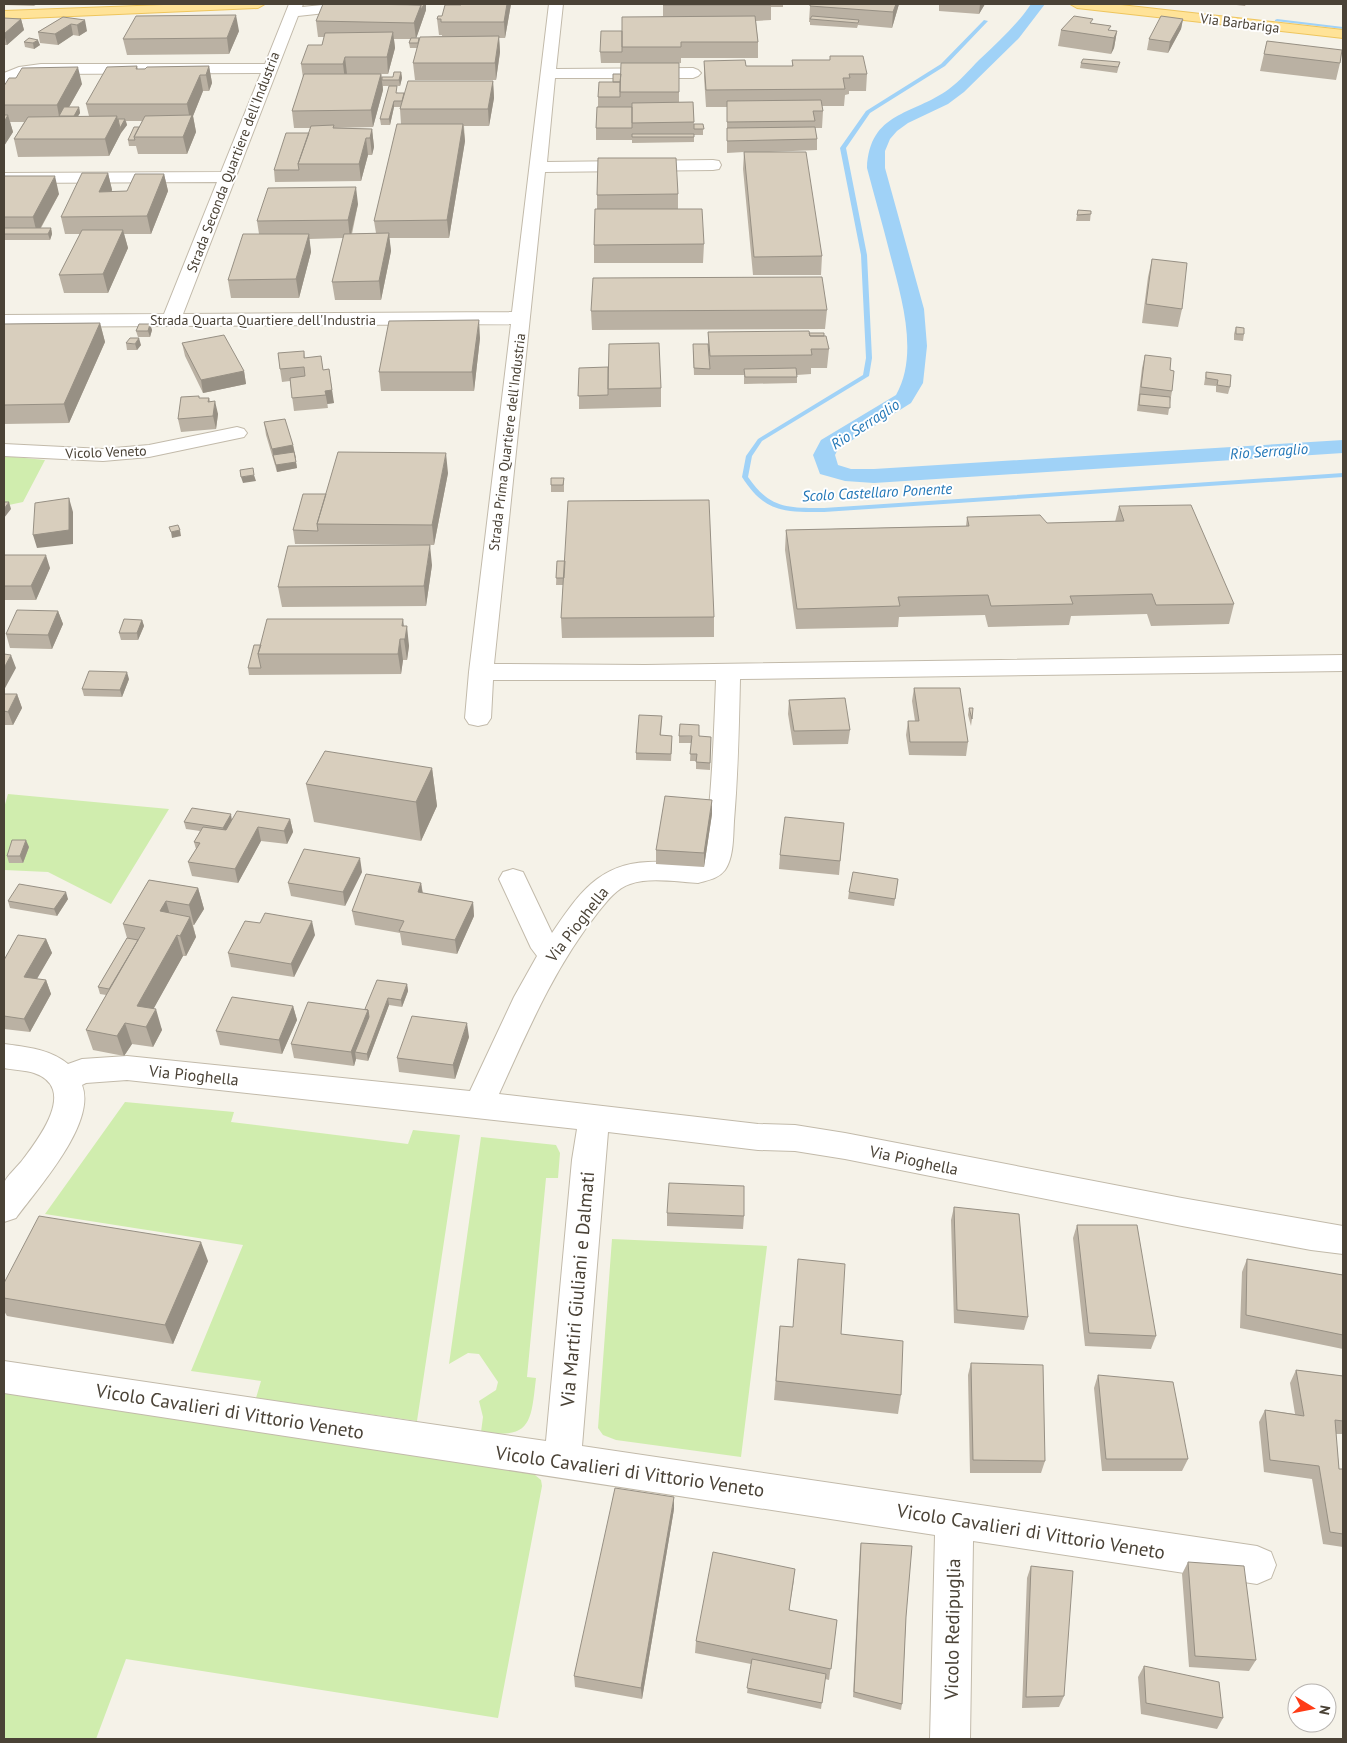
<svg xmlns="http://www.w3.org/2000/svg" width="1347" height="1743" font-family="'PT Sans',sans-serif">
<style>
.green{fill:#d0edae}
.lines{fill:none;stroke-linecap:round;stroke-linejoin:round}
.stream{fill:#a0d2f7;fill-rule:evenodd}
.canal{fill:#a0d2f7;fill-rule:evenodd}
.minor-casing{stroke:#c2baaa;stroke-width:2}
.major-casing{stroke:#eec55d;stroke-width:2}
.minor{fill:#fff;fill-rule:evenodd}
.major{fill:#ffe398;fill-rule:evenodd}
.wall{fill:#bab1a3}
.shaded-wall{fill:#979084}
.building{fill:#d8cebd;stroke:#979084}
.labels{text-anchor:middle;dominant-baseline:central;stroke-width:4;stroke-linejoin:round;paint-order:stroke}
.far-street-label{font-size:14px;fill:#4a4236;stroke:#fff}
.far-water-label{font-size:15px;font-style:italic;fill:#2377b7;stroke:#fff}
.street-label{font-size:16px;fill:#4a4236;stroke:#fff}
.near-street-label{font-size:19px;fill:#4a4236;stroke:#fff}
</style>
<rect width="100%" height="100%" fill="#f5f2e8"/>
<path class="green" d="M4,456L45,460L23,502L4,506Z
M8,794L169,809L111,904L48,872L4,870V808Z
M125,1102L234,1112L231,1122L408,1144L413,1130L460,1135L417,1421L256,1398L261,1381L191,1371L243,1245L45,1214Z
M481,1137L556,1145L560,1153L558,1178H546L527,1377L536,1378C531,1421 532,1440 481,1432L483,1417L479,1401L496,1390L498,1382L479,1354L468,1353L449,1364Z
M612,1239L767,1246L741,1457L616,1440L603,1435L598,1428Z
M4,1387L529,1470L541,1480L542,1486L498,1718L126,1659L96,1739H4Z"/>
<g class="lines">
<path class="stream" d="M1277,19L1343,27V29L1275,21V20Z
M984,20L988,21L945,66L870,113L846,148L867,255L872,358L869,376L762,441L752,456L748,477C770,509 788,508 824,508L1343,473V477L824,512C784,512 765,513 742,477L746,456L758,439L863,375L866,358L861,255L840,148L866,111L941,64Z"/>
<path class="canal" d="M1031,4H1045L1019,38L964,92L948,104L908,123L897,131L890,139L885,151V168L924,309L927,346L923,383L911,403L838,449L835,455L838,465L851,469H874L1343,440V453L874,483L845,481L820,474L813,455L821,440L896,395C920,353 900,293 889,250C882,222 874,195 867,168C870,111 912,116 949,89C960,81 969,70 979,60C998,42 1017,25 1031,4Z"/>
<g class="minor-casing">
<path id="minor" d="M289,4H303L302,7L332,4H378L371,8L298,16L183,314L512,312L549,4H563L556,69L693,68L698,70L701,73L698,76L693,78H555L547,162L713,160L719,161L721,165L719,169L713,170L545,172L494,664L645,665L1343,655V671L740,679C739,727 738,774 734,821C733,836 734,857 725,870C718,879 708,880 698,883C677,882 650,877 630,884C617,888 607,901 599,911C555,966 528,1030 499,1094L758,1124L795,1125L845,1133L1182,1198L1343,1226V1254L1311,1250L1182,1226L845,1159L795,1151L758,1150L608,1132L582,1446L1257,1546L1271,1552L1276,1565L1271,1578L1257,1584L973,1541L970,1739H930L935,1535L4,1393V1361L546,1441L572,1160L577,1129L127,1080L86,1083L82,1085C97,1123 38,1188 16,1218L4,1222C3,1214 1,1190 4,1183C7,1176 16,1168 21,1162C37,1141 79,1088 34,1073C25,1070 14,1070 4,1068V1044C26,1047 50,1049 68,1064L82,1059L127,1056L470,1091L514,997L537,956L531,948L499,879L503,872L513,869L523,872L552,933C578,895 598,864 648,862C665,861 682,863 698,863C711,852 715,705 716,680H493L491,718L487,724L478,726L469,724L465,718L469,672L511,324L4,327V315L164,314L217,182L4,183V173L221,172L261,73L41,74L23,76L4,84V73L19,67L41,64H265Z
M237,427L244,429L247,433L244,437L149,457L103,461L4,456V444L103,449L149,445Z"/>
</g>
<g class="major-casing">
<path id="major" d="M190,4H265L258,8L4,19V11Z
M1070,4H1112L1343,30V38L1077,8Z"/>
</g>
<use href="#minor" class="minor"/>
<use href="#major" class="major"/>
</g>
<path class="wall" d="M4,4H37L34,6L4,5Z
M395,4H426V10L416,38L442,36V35H439L437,19L442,16L447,4H511L505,38H499L500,52L496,80H415L413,63L417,48H410L409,43L410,39H394L395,48L388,74H347H381L382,77H393L401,72L402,78L400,86H383V90L373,127L334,128L372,129L374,147L372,155H368L361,181L275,182L274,170L309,133L310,128H294L292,111L303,78L301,64L322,45L324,37H318L316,21Z
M663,4H783V7H771V20L756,21L758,42V58H681V63H622H679V102H693L694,124H703V135H694V142L632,143V140H596V128L598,107V97L621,74V63H601L600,52L622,31L663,16Z
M899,4L892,28L858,25L857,28L810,25V22H809L810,6Z
M939,4H985L979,14L939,11Z
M1228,4H1246L1245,6Z
M63,17L87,31L79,36L73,35L58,45L40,43L38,32Z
M4,18L21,19L24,30L7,45H4Z
M1183,19L1181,29L1168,53L1147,50L1149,39Z
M1093,23L1110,31H1117L1114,48L1111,54L1058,46L1061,30Z
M239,31L229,54L127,55L123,39Z
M29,38L40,45L34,49L25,47L24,42Z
M1267,41L1340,63L1336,80L1260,71Z
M830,56L867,74L866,91H849V94L845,95L844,106H822L823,111L822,128H815L817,139V150L769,152L822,256L821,275H753L743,169L744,152L727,153V107H706L704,77V61L746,66H792V60H830Z
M1120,62L1117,73L1080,68L1081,63Z
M137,66L138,69L209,66L212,83L209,91H203L193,116L196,132L187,154H138L136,146H129L128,140L139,127L142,121H126L127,125L121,133L109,156L18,157L14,139L24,122H10L13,132L4,146V86L82,84L69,107H79L80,113L78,116H89L86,104Z
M493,81L494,98L489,126H464L465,141L449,238H389L391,251L381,300H335L332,282L343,238L309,239L311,252L299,298H231L228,280L259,234L257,221L358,204L352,234L376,233L374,221L401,124L400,109V107H394L390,125H381L380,119L398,92V93H404Z
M108,173L112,190L111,192L127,191L164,174L168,191L151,234H124L128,248L108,293H64L59,275L80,234H65L61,217Z
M4,176L59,194L41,228H51L52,234L50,240H4Z
M678,194V209L704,244L703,263H594V245L597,209V195Z
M1078,210L1091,211L1090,221H1076Z
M1152,259L1182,309L1178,327L1142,323L1148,277Z
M827,310L825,329L592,330L591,311Z
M100,323L105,342L69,423L4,424V324Z
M150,324L152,330L150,337H138L136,331Z
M1236,327L1244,334L1243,341L1234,340V334Z
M708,332L809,333L824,336L829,349L827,368H811V374L797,375V383L744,384V375H694L693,351L708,344Z
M480,338L474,391H381L379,372Z
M126,343L141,345L137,350H127Z
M182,343L244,371L246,384L203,393L185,356Z
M304,351L305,358L323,370L334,403L327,404L328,408L294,411L290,381L282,382L280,369Z
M1145,355L1170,370L1172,391L1168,415L1137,411L1142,368Z
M579,368L661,388V407L579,409Z
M1206,372L1230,387L1228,394L1216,392V386L1204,385Z
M199,398H209L210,401L218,414L216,429L181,432L178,419Z
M264,422L293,445L297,468L277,472L266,435Z
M448,473L434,545L295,544L293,530L326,494Z
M564,478V492H551V485Z
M1119,506L1234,604L1229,624L1151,626L1147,614L1071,616L1069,625L988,627L985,615L899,617L898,627L796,629L785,550L786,530L966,526L967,517L1047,523L1115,522Z
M4,555L50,568L36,600H4Z
M557,561L714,617V637L562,638L561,618L563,585H556Z
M432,565L426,606L282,607L278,587Z
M58,611L63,624L52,649L10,648L6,634Z
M142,620L144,626L138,640H121L119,633Z
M404,626L409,646L407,660H403L401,674L249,675L248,668L261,645Z
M129,679L122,697L84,696L82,689Z
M914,688L968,742L966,756L909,755L906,735L908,721H915L912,701Z
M4,694H17L22,708L13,725H4Z
M789,700L850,730L848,744L793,745L788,714Z
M969,708L972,719L971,726L968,715Z
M662,716L661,735L672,743L671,761L636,760V753Z
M679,736L711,737L710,770L696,769V761H690L691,743H679Z
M432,768L437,806L421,841L314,822L306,784Z
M712,814L704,867L656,864V850Z
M232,819H290L293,832L287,844L261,841L238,883L192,876L188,862L196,849L194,842L200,831L186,829L184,822Z
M844,823L839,875L779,869L780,855Z
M29,847L23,863H9L7,856Z
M362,872L345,906L291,896L288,883Z
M898,879L894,906L848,899L849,892Z
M149,880L198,888L204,909L194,925H193L196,937L186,956H183L153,1009L162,1030L153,1047L132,1044L124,1056L93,1050L86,1030L106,995L100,994L98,987L127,938L123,924Z
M421,883L423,893L473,902L474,916L457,954L402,945L400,933L355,925L352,911Z
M68,899L57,916L10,908L8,901Z
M315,935L294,977L231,967L228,953Z
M46,939L52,953L36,979L46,980L51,994L30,1032L4,1029V960Z
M407,984L408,991L402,1007L389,1005L368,1061L356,1059L354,1066L294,1058L291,1044L365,1009Z
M293,1006L297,1020L282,1054L220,1045L216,1031Z
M469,1037L455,1079L399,1072L397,1058Z
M954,1207L1028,1317L1024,1330L954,1323L951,1220Z
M667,1213L744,1216L743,1229L667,1226Z
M1077,1225L1156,1336L1151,1349L1085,1346L1073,1238Z
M1247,1259L1343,1275V1349L1240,1328L1242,1272Z
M208,1261L173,1344L7,1316L4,1311V1283Z
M780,1326L841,1334L901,1395L898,1414L774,1400Z
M971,1363L1045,1461L1041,1473H970L968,1375Z
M1296,1370L1343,1376V1432L1342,1434H1336L1339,1469H1343V1547L1323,1544L1312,1479L1264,1472L1259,1422L1265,1410L1295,1414L1290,1383Z
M1098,1375L1188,1459L1182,1471H1102L1094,1388Z
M674,1509L642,1699L575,1687L574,1676Z
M861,1543L906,1617L902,1704L901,1710L853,1697L860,1549Z
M1188,1562L1256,1660L1249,1671L1189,1667L1182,1574Z
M1031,1566L1064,1696L1059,1707L1022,1708L1027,1578Z
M794,1580L789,1610L837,1620L829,1680L825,1679L821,1709L747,1693L751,1664L695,1653L696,1641Z
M1144,1666L1223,1718L1217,1729L1141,1714L1138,1677Z"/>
<path class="shaded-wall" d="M424,4H426V10L416,39L414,23L421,5Z
M507,4H511L505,38L504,22Z
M896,4H899L892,28L893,12Z
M980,4H985L979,14Z
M236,15L239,31L229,54L227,38Z
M21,19L24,30L7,45L4,34Z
M1183,19L1181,29L1168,53L1170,42Z
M85,20L87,31L79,36L77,25Z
M71,24L73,35L58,45L55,34Z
M1117,31L1114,48L1111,54L1114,38Z
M393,32L395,48L388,74L387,57Z
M499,36L500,52L496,80L495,63Z
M38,40L40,45L34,49L33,43Z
M345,57L347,74L345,81L343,64Z
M209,66L212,83L209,91L206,75Z
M78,67L82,84L64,116H59L57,105Z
M401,72L402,78L400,86L399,80Z
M381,74L383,90L373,127L371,110Z
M200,75L203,91L193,116L196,132L187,154L183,137L190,120L187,104Z
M493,81L494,98L489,126L488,109Z
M394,101V107L390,125L389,119Z
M79,107L80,113L75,121L74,116Z
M8,115L13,132L4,146V122Z
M117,116L121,133L109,156L105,139Z
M125,119L127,125L121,133L120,128Z
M463,124L465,141L449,238L447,220Z
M372,129L374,147L372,155L370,138Z
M366,138L368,155L361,181L359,164Z
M108,173L112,190L103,209L99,192Z
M164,174L168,191L151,234L147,216Z
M55,176L59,194L37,234L33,217Z
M356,187L358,204L350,238L348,220Z
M51,228L52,234L50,240L48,234Z
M123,230L128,248L108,293L103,274Z
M389,233L391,251L381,300L379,281Z
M309,234L311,252L299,298L296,279Z
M479,320L480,338L474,391L472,372Z
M100,323L105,342L69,423L64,404Z
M150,324L152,330L150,337L148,331Z
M139,338L141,345L137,350L135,344Z
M329,369L334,403L327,404L328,408L325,391Z
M244,371L246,384L203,393L201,380Z
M215,401L218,414L216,429L213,416Z
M293,445L296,458L273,455L272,449Z
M446,453L448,473L434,545L432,525Z
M296,462L297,468L277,472L276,465Z
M254,475L256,481L243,483L241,477Z
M69,498L73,512V544L37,548L33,535Z
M9,502L11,509L4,518V509Z
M180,530L181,536L172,538L171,532Z
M430,545L432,565L426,606L424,586Z
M46,555L50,568L36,600L31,586Z
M58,611L63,624L52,649L48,635Z
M403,619L405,635L407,626L409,646L407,660L402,626Z
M142,620L144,626L138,640L137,633Z
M400,639L403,660L401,674L398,654Z
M11,655L16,668L4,690V668Z
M127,672L129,679L122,697L120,690Z
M17,694L22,708L13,725L8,712Z
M432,768L437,806L421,841L416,802Z
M712,800V814L704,867V853Z
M231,814L232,821L225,835L223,828Z
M290,819L293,832L287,844L284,831Z
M258,827L261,841L238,883L235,869Z
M26,840L29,847L23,863L20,856Z
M360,858L362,872L345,906L343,892Z
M421,883L423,897L418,892Z
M198,888L204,909L194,925L189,905Z
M66,892L68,899L57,916L54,909Z
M166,901L172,922L160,911Z
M473,902L474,916L457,954L455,940Z
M190,917L196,937L186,956L180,936Z
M312,921L315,935L294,977L291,964Z
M177,935L183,956L144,1026L137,1006Z
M46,939L52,953L30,991L24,977Z
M46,980L51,994L30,1032L24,1019Z
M407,984L408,991L402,1007L401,1000Z
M388,998L389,1005L368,1061L367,1054Z
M293,1006L297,1020L282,1054L279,1040Z
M156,1009L162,1030L153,1047L146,1027Z
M368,1010L370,1023L355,1052L356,1059L354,1066L351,1052Z
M125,1023L132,1044L124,1056L117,1036Z
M467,1023L469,1037L455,1079L453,1065Z
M201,1242L208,1261L173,1344L165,1325Z
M674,1497V1509L642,1699L641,1688Z"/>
<path class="building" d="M323,4H357L421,5L414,23L316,21Z
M395,4H424L421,10V5Z
M461,4H507L504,22H441V19H437L438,16H442L445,5H461Z
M663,4H772L771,5H663Z
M810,4H896L893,12L810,6Z
M236,15L227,38L123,39L136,16Z
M755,16L758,42H681V47H622V17Z
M812,16L859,20L858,23L810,19Z
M1074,16L1093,19L1090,23L1111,26L1108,30L1117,31L1114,38L1061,30Z
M1161,16L1183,19L1170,42L1149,39Z
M63,17L85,20L77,25L71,24L55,34L38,32Z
M4,18L21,19L4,34Z
M601,31H622V52H600Z
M393,32L387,57H345L343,64H301L308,45H322L325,33Z
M499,36L495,63H413L420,37Z
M29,38L38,40L33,43L24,42Z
M411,38H419L418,43H409Z
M1267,41L1342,50L1340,63L1264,54Z
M830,56H863L867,74H849L850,78H843L845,89L706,90L704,61L745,60L746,66H793L792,60H830Z
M1083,59L1120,62L1118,67L1081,63Z
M621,63H679V92H620Z
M137,66L136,69H145L147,67L209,66L206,75H200L187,104H86L107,67Z
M78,67L57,105H4V86L9,78H16L22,68Z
M394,72H401L399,80H382V77H393Z
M304,74H381L371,110L292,111Z
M613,74H621L620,82H613Z
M408,81H493L488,109H400Z
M599,82H620V97H598Z
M389,86H397L396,93H404L402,101H394L389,119H380Z
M821,100L823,111H813L815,121L727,122V101Z
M693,102L694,122L632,123V103Z
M64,107H79L74,116H59Z
M597,107H632V128H596Z
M4,115H8L4,122Z
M192,115L183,137H134L145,116Z
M117,116L105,139H14L28,117Z
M118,119H125L120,128Z
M397,124H463L447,220L374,221Z
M694,124H703L704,129H694Z
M334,125L333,128L372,129L370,138H366L359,164H298L311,126Z
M134,127H139L134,137L135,140H128Z
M815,127L817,139L727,141V128Z
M286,133H309L298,164L299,170H274Z
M632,134H694V137H632Z
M744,152H806L822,256L754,257Z
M598,158H676L678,194L597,195Z
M82,173H108L99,192L127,191L135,174H164L147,216L61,217Z
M4,176H55L33,217H4Z
M356,187L348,220L257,221L268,188Z
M595,209H702L704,244L594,245Z
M1078,210L1091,211V214L1077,215Z
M4,228H51L48,234H4Z
M82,230H123L103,274L59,275Z
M389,233L379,281L332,282L344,234Z
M243,234H309L296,279L228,280Z
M1152,259L1187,263L1182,309L1146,304Z
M822,277L827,310L591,311L593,278Z
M479,320L472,372H379L389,321Z
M100,323L64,404L4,405V324Z
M139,324H150L148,331H136Z
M1236,327L1244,328V334H1236Z
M809,331L810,336H826L829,349H811L812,355L710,356L708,332Z
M809,333H824V336H810Z
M224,335L244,371L201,380L182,343Z
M130,338H139L135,344L126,343Z
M659,343L661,388L608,389L609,344Z
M693,344H708L710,369L694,368Z
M304,351V358L321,356L323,370L329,369L332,390L325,391L326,395L292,398L290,378L305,376L304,367L280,369L278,353Z
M1145,355L1171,358L1170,370L1174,371L1172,391L1141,387Z
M608,367V395L578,396L579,368Z
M796,368L797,377H745L744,369Z
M1206,372L1231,375L1230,387L1217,385L1218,380L1206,378Z
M1140,394L1170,397V408L1139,405Z
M199,396V398H209L208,402L215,401L213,416L178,419L181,397Z
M285,419L293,445L272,449L264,422Z
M294,452L296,462L276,465L273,455Z
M338,452L446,453L432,525L317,524Z
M253,468L254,475L241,477L240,470Z
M551,478H564L563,485H551Z
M303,494H326L317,524L318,531L293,530Z
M69,498V530L33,535L35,503Z
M709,500L714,617L561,618L568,501Z
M4,502H9L4,509Z
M1191,505L1234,604L1156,605L1152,594L1070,596L1073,604L991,606L988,595L898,597L900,606L797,609L786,530L969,526L967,517L1040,515L1047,523L1124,521L1119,506Z
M178,525L180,530L171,532L169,527Z
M430,545L424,586L278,587L288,546Z
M4,555H46L31,586H4Z
M557,561H565L564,578H556Z
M17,610L58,611L48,635L6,634Z
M124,619L142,620L137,633H119Z
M267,619H403L402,626H407L405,639H400L398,654H258Z
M254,645H261L258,654L261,668H248Z
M4,654L11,655L4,668Z
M89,671L127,672L120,690L82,689Z
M914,688H960L968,742H910L908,721H919Z
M4,694H17L8,712L4,711Z
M845,698L850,730L794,731L789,700Z
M969,708H973L972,719Z
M639,715L662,716L660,735L672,736L671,754L636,753Z
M680,724L699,725V736L711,737L710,763L696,762L697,754H690L692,736H679Z
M325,751L432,768L416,802L306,784Z
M665,796L712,800L704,853L656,850Z
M192,808L231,814L223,828L184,822Z
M237,811L290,819L284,831L258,827L235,869L188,862L200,843L194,842L203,827L226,830Z
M785,817L844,823L840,861L780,855Z
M12,840H26L20,856H7Z
M304,849L360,858L343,892L288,883Z
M853,872L898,879L895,899L849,892Z
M366,874L421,883L418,892L473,902L455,940L399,931L404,921L352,911Z
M149,880L198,888L189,905L166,901L160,911L190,917L180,936L177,935L137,1006L156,1009L146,1027L125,1023L117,1036L86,1030L145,928L123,924Z
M19,884L66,892L54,909L8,901Z
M265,913L312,921L291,964L228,953L245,921L260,923Z
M18,935L46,939L24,977L46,980L24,1019L4,1016V960Z
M127,938L138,940L109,989L98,987Z
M377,980L407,984L401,1000L388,998L367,1054L355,1052L369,1017L368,1010L365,1009Z
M232,997L293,1006L279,1040L216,1031Z
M308,1002L368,1010L351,1052L291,1044Z
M412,1016L467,1023L453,1065L397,1058Z
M669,1183L744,1186V1216L667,1213Z
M954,1207L1019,1214L1028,1317L957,1310Z
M39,1216L201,1242L165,1325L4,1298V1283Z
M1077,1225H1137L1156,1336L1089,1333Z
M798,1259L845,1264L841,1334L903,1341L901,1395L776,1381L780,1326L793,1327Z
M1247,1259L1343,1275V1335L1246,1315Z
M971,1363L1043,1365L1045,1461L973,1460Z
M1296,1370L1343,1376V1421L1335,1420L1339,1469H1343V1534L1330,1532L1319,1466L1270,1460L1265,1410L1304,1416Z
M1098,1375L1173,1382L1188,1459H1106Z
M615,1488L674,1497L641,1688L574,1676Z
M861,1543L912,1546L906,1617L902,1704L854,1692Z
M713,1552L795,1569L789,1610L837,1620L831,1669L696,1641Z
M1188,1562L1244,1566L1256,1660L1195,1656Z
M1031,1566L1073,1571L1064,1696L1026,1697Z
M752,1659L826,1674L822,1703L747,1688Z
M1144,1666L1219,1682L1223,1718L1146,1703Z"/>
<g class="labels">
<g class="far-street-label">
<text transform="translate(1240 23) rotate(7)">Via Barbariga</text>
<text transform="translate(233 162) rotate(-69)">Strada Seconda Quartiere dell'Industria</text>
<text x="263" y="320">Strada Quarta Quartiere dell'Industria</text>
<text transform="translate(507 442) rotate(-83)">Strada Prima Quartiere dell'Industria</text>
<text transform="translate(106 452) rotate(-2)">Vicolo Veneto</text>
</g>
<g class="far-water-label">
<text transform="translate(865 424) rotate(-33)">Rio Serraglio</text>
<text transform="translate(1269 451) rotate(-4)">Rio Serraglio</text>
<text transform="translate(877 492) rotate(-3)">Scolo Castellaro Ponente</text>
</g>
<g class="street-label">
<text transform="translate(577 924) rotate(-52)">Via Pioghella</text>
<text transform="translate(194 1075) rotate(6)">Via Pioghella</text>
<text transform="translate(914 1160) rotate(12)">Via Pioghella</text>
</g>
<g class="near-street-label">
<text transform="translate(577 1289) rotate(-85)">Via Martiri Giuliani e Dalmati</text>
<text transform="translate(230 1411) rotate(9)">Vicolo Cavalieri di Vittorio Veneto</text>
<text transform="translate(630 1471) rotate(8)">Vicolo Cavalieri di Vittorio Veneto</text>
<text transform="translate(1031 1531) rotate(9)">Vicolo Cavalieri di Vittorio Veneto</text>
<text transform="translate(952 1629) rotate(-89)">Vicolo Redipuglia</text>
</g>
</g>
<rect width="1347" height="1743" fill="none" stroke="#4a4236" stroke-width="10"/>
<g transform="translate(1312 1708) rotate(100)"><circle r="24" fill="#ffffff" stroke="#b7b3af"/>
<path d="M0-4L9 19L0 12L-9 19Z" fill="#ff3c16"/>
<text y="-8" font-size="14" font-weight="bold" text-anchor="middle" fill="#4a4236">N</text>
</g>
</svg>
